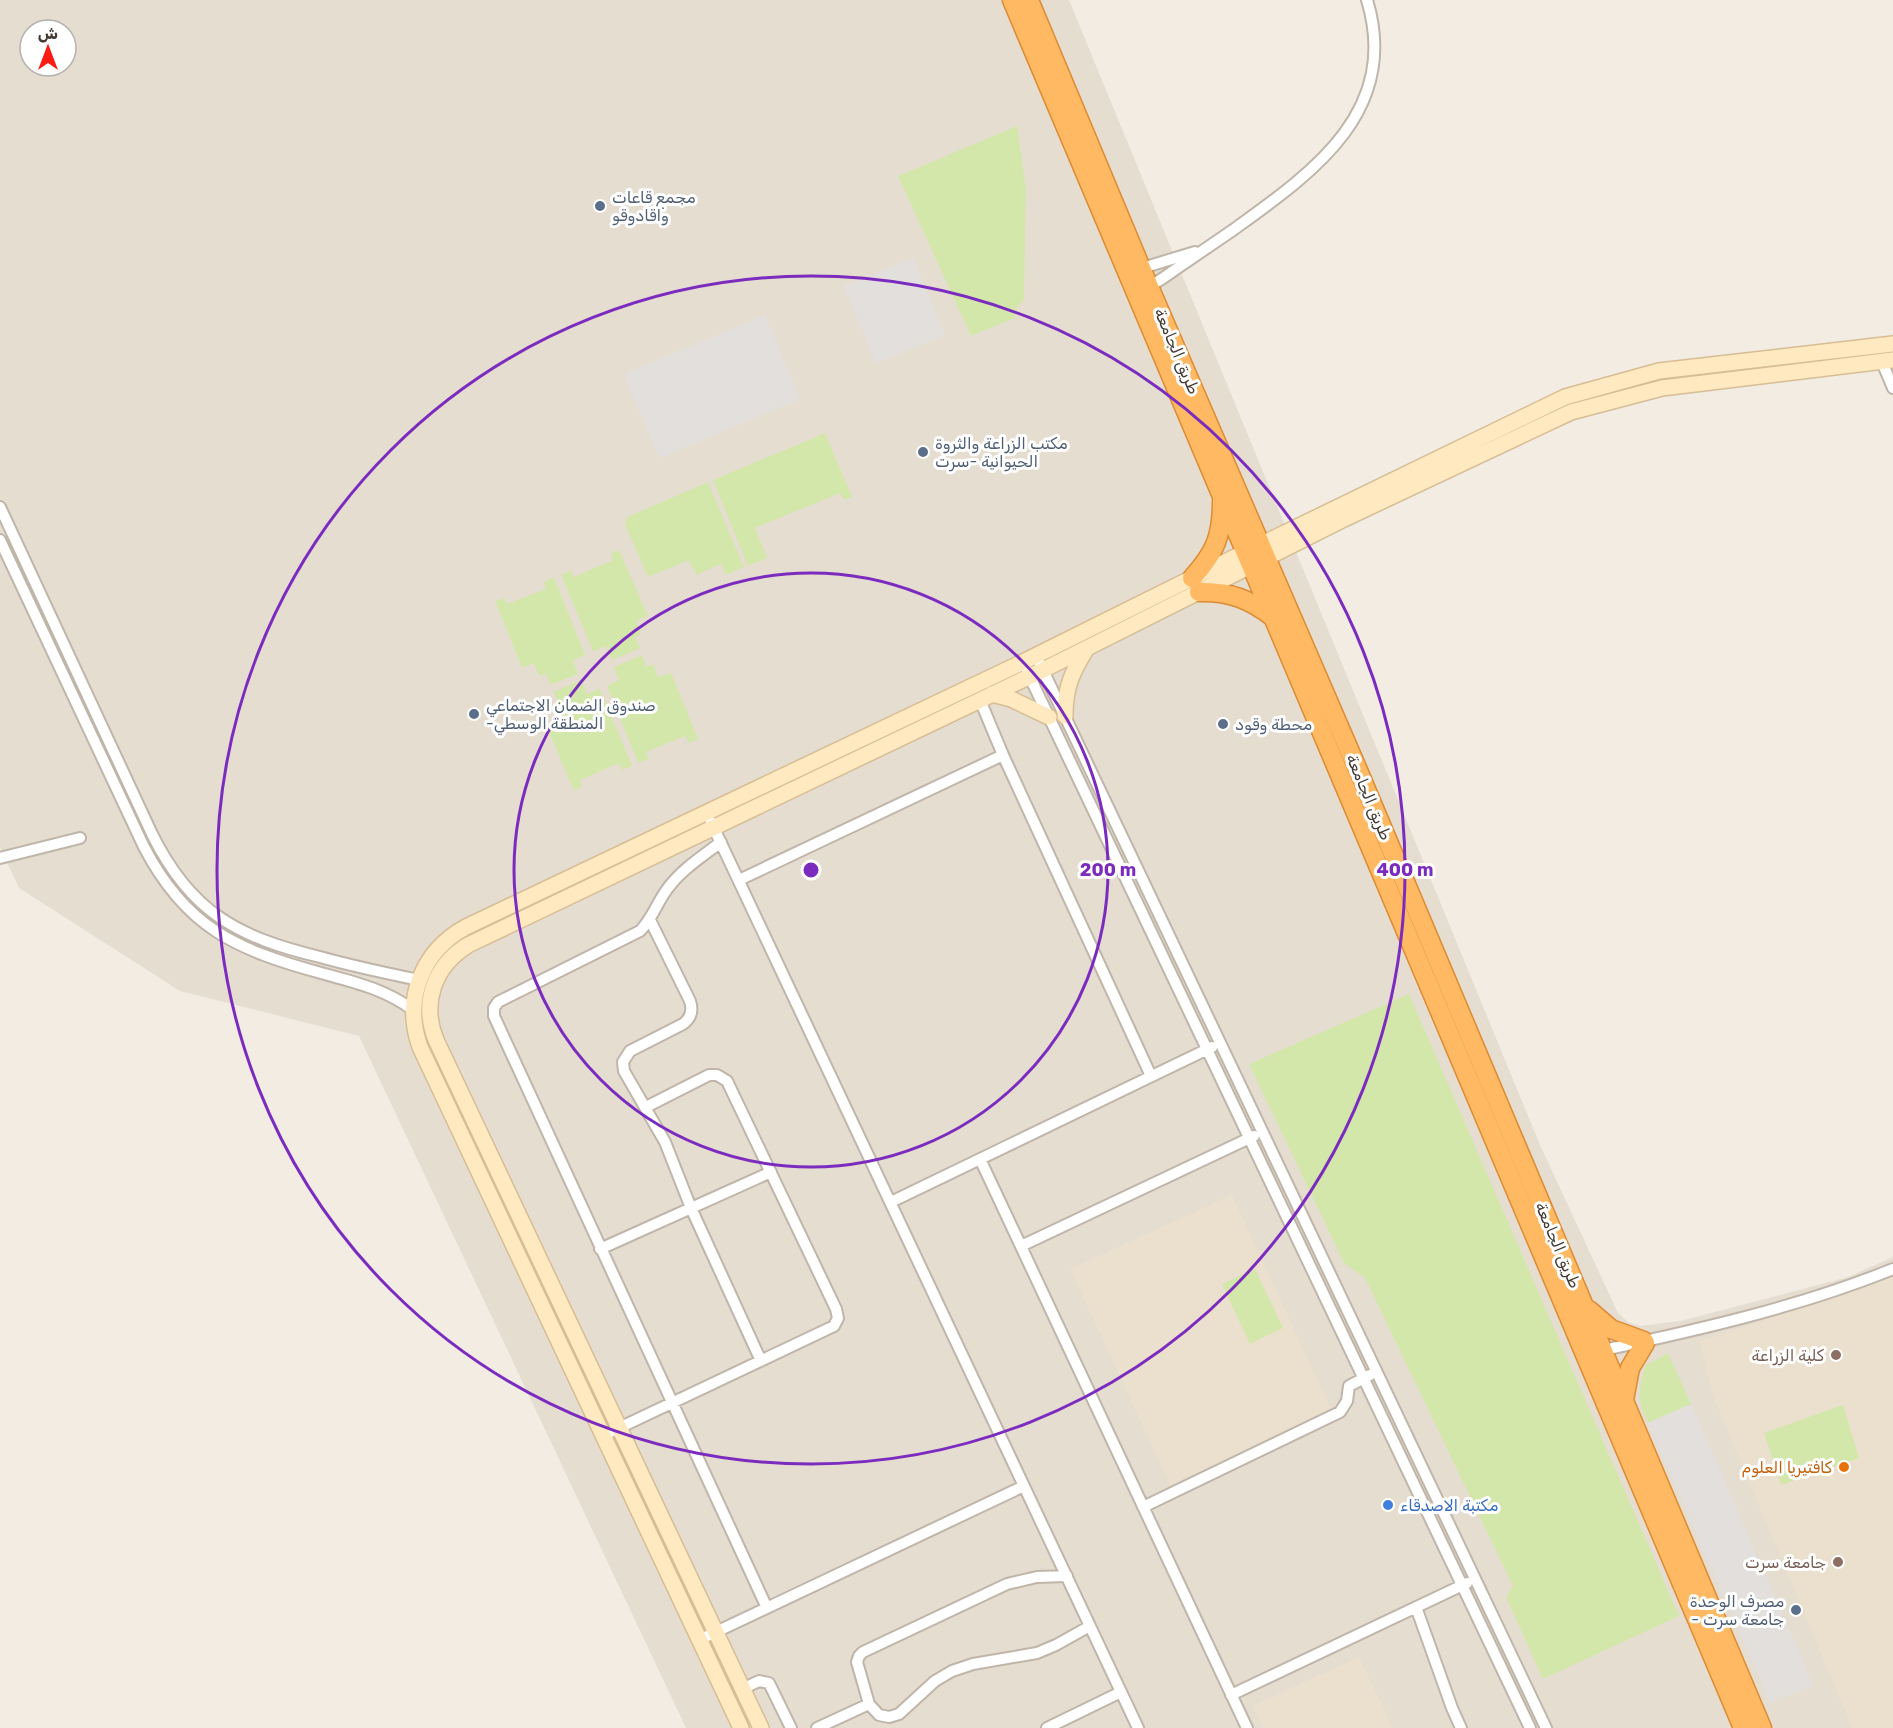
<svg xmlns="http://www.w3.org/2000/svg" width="1893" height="1728" font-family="Rubik,'Noto Naskh Arabic',sans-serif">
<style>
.residential{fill:#e6ddd1;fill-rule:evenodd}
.education{fill:#ebdfcd}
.green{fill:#d3e7ab}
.parking{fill:#e2dfdc}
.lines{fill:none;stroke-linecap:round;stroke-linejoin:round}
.street-casing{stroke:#c0b5a9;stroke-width:14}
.secondary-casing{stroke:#d6bd95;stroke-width:18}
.highway-casing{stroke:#dd8b32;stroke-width:21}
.street{stroke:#fff;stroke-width:10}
.secondary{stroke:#ffe9c1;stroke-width:15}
.highway{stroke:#feb962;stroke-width:18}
.ring{fill:none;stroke:#7b2cbf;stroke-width:3}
.service-dot{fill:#5c6f8a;stroke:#fff;stroke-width:2}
.education-dot{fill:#8d6e63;stroke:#fff;stroke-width:2}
.food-dot{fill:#e8710a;stroke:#fff;stroke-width:2}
.shop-dot{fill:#3f7fe0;stroke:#fff;stroke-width:2}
.labels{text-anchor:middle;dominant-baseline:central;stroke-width:6;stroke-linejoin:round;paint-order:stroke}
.service-label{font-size:16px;fill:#4e5e75;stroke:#fff;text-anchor:start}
.street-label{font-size:16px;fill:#443c34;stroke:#fff}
.education-label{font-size:16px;fill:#785e54;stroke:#fff;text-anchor:end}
.food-label{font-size:16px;fill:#c56008;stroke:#fff;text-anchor:end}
.shop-label{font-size:16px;fill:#366cbe;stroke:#fff;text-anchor:start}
.centre{fill:#7b2cbf;stroke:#fff;stroke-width:3}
.ring-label{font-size:18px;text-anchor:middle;font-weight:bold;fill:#7b2cbf;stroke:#fff;stroke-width:6;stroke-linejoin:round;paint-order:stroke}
</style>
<rect width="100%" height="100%" fill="#f2ece3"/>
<path class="residential" d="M0,0H1069L1540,1145L1618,1313L1628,1322L1639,1326L1681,1321L1848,1277L1893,1257V1728H686L359,1036L180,991L19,888L0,847ZM30,30H66V66H30Z"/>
<path class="education" d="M1232,1195L1332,1411L1170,1485L1070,1269Z
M1893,1277V1728H1852L1713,1396L1699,1342Z
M1359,1657L1393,1728H1263L1252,1706Z"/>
<path class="green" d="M1017,126L1026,188L1024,300L1017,307L1015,318L971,336L898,176Z
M825,433L852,497L844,500L840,493L755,528L767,558L748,566L713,480Z
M708,482L744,567L726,575L721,564L696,575L689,560L648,577L625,524L627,517Z
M619,550L648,616L636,621L641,634L635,637L640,648L612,660L606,646L593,651L561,575L571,570L574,577L613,560L611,554Z
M554,577L585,655L573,660L578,674L550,685L546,673L539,676L534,663L522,668L495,601L504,598L507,604L546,589L544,582Z
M642,655L646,667L653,664L658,677L671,673L698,739L689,743L685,736L646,752L649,759L638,763L607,686L619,680L614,667Z
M581,680L587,694L600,689L632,766L622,770L619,763L580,780L582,787L574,791L546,725L557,719L552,706L558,703L554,692Z
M1409,994L1679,1616L1543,1679L1506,1597L1513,1586L1365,1278L1344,1263L1249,1064Z
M1255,1269L1283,1328L1250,1344L1222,1284Z
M1668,1353L1691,1404L1648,1423C1636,1398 1638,1389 1646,1365Z
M1843,1405L1859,1458L1781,1485L1764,1433Z"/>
<path class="parking" d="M913,258L945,335L876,363L844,286Z
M765,315L800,399L659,458L624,374Z
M1691,1404L1813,1685L1770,1703L1648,1423Z"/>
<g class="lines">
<g class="street-casing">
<path id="street" d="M1139,269L1195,252
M1145,288C1156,284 1166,276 1176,269C1195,256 1214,243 1233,230C1312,173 1401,112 1367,0
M1882,362L1893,388
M0,507L152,834C191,913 238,937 320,957C352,966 385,973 419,980
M0,540L144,847C186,928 237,950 321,973C354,982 385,989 413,1010
M1040,664L1546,1728
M1027,671L1530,1728
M980,700L1003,755L1151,1076
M711,822L1138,1728
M721,842C703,856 682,869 668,888C657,902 653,918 640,931L498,1002L494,1008V1016L767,1608
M0,858L80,838
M739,880L1003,755
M650,920L690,1001C693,1010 691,1018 683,1024L630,1051L623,1062L624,1071L665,1142L691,1208L761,1361
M980,1159L1247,1728
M891,1202L1212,1047
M1021,1246L1254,1136
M600,1249L771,1172
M1599,1351C1698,1330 1799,1307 1893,1269
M602,1436L834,1326L838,1318L836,1309L727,1081L717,1075H709L646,1107
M1143,1507L1340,1412L1347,1401L1349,1386L1370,1375
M1416,1607L1452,1708L1461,1728
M699,1640L1024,1486
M742,1689L759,1681L769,1683L791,1728
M1231,1695L1467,1583
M869,1704L857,1662L859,1656L863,1652L1007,1584L1037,1577L1067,1576
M817,1728L869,1704L879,1715L889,1717L899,1714L935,1681L952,1671L973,1664L1037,1653L1056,1645L1090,1626
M1047,1728L1121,1692"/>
</g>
<g class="secondary-casing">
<path id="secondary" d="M992,694L1011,699L1049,717
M1065,716C1065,687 1072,672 1087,648
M741,1728L420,1047C403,999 422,951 466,927L1023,662L1192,578L1565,397L1659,371L1893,344
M761,1728L436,1040C421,1003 434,966 468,945L1043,670L1344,519L1571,412L1662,388L1893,360"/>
</g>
<g class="highway-casing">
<path id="highway" d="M1012,0L1743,1728
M1029,0L1141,268L1357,768L1762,1728
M1192,578C1216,552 1222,535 1222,501
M1199,592C1230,591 1251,600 1274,618
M1589,1310L1611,1329L1644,1341
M1624,1400L1630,1368L1645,1343"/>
</g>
<use href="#street" class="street"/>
<use href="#secondary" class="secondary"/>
<use href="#highway" class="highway"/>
</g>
<g class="ring">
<circle cx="811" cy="870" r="297"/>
<circle cx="811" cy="870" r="594"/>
</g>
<g class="service-dot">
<circle cx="600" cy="206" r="6"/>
<circle cx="923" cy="452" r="6"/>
<circle cx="474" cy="714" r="6"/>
<circle cx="1223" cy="724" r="6"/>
<circle cx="1796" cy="1610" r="6"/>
</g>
<g class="education-dot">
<circle cx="1836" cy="1355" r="6"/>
<circle cx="1838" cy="1562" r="6"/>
</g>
<circle class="food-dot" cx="1844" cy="1467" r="6"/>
<circle class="shop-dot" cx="1388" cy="1505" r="6"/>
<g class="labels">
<g class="service-label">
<text x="612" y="197">مجمع قاعات<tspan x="612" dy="18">واقادوقو</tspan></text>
<text x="935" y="443">مكتب الزراعة والثروة<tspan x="935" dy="18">الحيوانية -سرت</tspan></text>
<text x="486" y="705">صندوق الضمان الاجتماعي<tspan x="486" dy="18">-المنطقة الوسطي</tspan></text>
<text x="1235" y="724">محطة وقود</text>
<text x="1784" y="1601" text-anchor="end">مصرف الوحدة<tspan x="1784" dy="18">- جامعة سرت</tspan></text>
</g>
<g class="street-label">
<text transform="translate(1177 351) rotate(67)">طريق الجامعة</text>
<text transform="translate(1369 797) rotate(67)">طريق الجامعة</text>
<text transform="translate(1558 1245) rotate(67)">طريق الجامعة</text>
</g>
<g class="education-label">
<text x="1824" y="1355">كلية الزراعة</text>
<text x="1826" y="1562">جامعة سرت</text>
</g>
<g class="food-label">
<text x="1832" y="1467">كافتيريا العلوم</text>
</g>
<g class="shop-label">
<text x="1400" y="1505">مكتبة الاصدقاء</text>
</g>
</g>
<circle cx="811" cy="870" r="9" class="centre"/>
<g class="ring-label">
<text x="1108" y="876">200 m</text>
<text x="1405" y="876">400 m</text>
</g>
<g transform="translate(48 48)"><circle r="28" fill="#ffffff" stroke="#b4b1ae" stroke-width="1.5"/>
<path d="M0-4.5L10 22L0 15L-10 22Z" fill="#fb1b12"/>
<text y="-9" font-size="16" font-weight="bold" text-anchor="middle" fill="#443c34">ش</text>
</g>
</svg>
